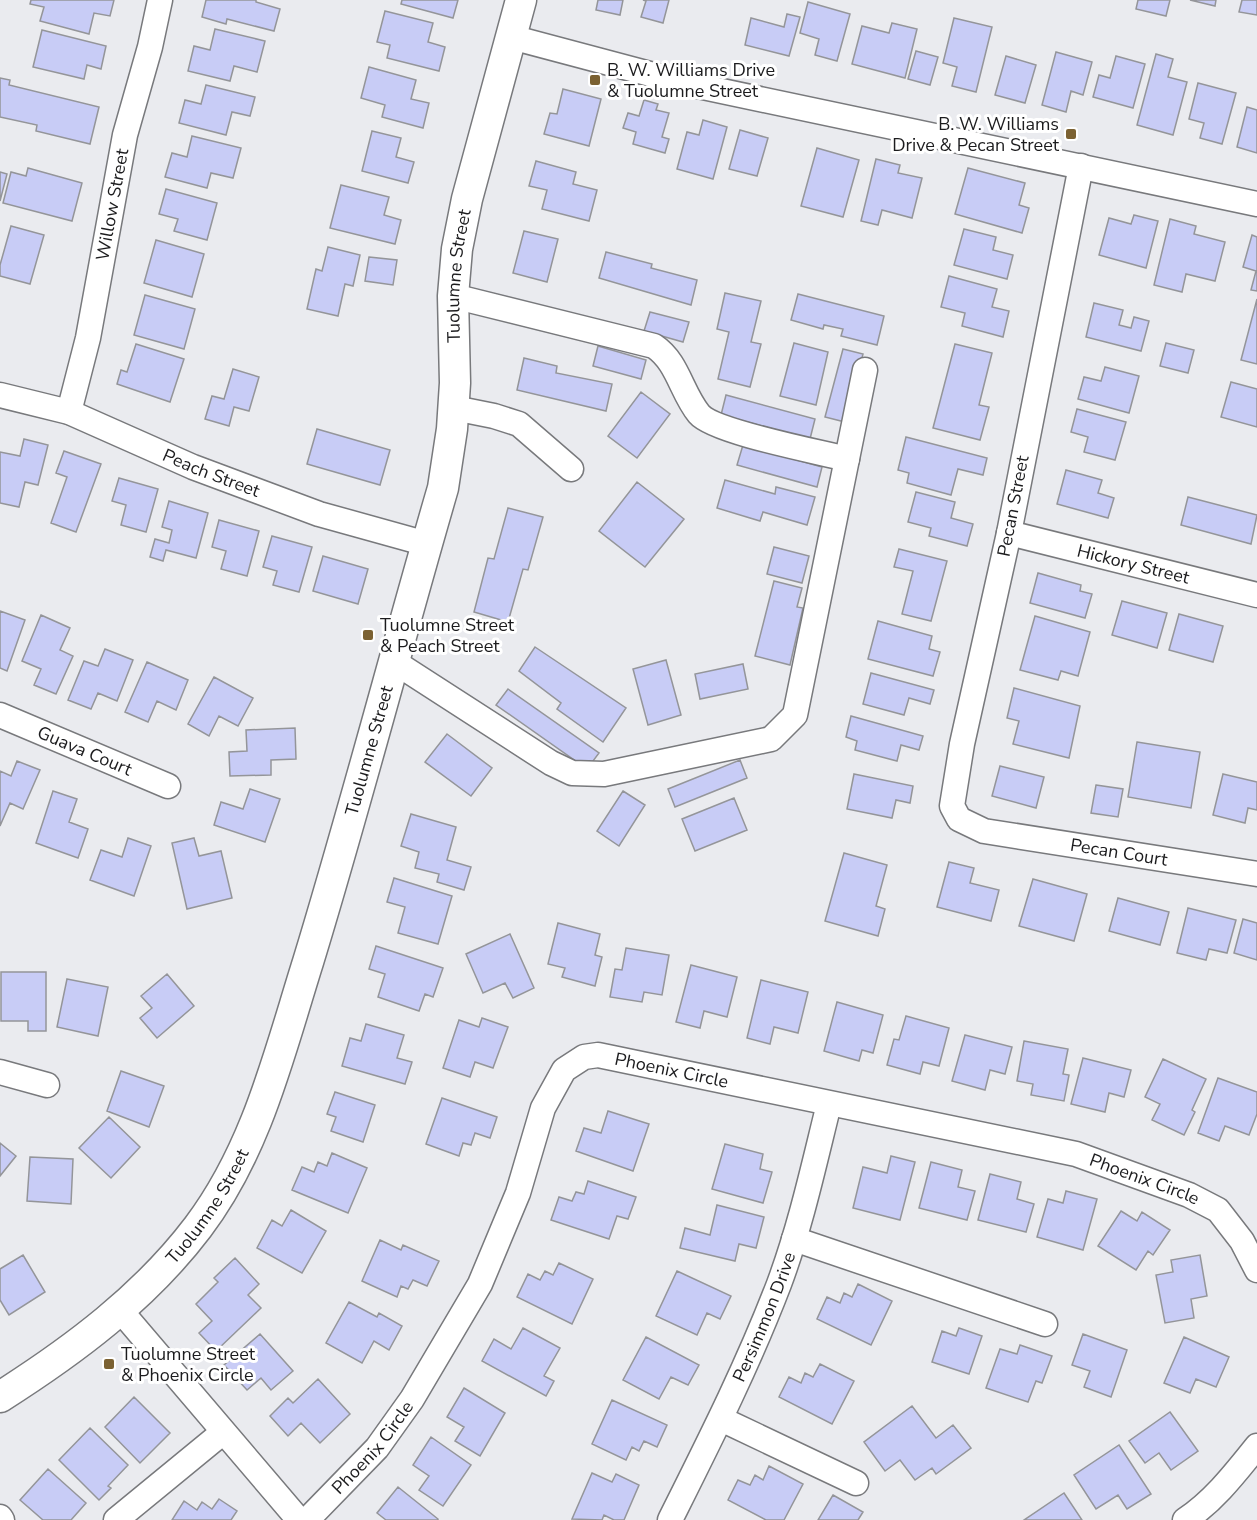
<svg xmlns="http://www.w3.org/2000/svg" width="1257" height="1520" font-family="'Nunito Sans',sans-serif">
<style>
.building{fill:#c8ccf6;stroke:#949599;stroke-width:1.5}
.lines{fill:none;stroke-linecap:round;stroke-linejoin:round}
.minor-casing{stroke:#78797c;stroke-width:27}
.major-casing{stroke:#78797c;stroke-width:33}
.minor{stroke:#fff;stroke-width:24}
.major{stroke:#fff;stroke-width:30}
.poi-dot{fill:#7b6132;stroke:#fff;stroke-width:2}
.labels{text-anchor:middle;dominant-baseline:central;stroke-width:6;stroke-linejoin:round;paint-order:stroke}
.poi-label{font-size:18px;fill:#1c1c1e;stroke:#fff;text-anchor:start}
.street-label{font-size:18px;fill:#1c1c1e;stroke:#fff}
</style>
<rect width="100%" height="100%" fill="#eaebef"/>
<path class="building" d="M31,0H114L110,16L94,13L89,34L40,21L44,7L30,4Z
M206,0H256V2L280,9L274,31L227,19L226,24L202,17Z
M402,0H458L453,18L401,4Z
M598,0H623L620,15L596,10Z
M643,0H669L663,23L641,17L646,1Z
M1138,0H1170L1166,16L1136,9Z
M1190,0H1216L1215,6Z
M1242,0H1257V15L1239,12Z
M808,2L850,14L837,61L815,55L819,39L800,33Z
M385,11L433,23L428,42L445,47L439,71L387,58L390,45L377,42Z
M787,14L800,17L789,56L745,45L751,18L784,27Z
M954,18L992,27L976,92L952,86L957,67L943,63Z
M892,23L917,29L905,78L852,64L862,26L889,33Z
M215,29L265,41L257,72L234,66L230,81L188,71L194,46L210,50Z
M42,30L106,46L101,69L87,65L84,79L33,67Z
M916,51L938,57L930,85L908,79Z
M1056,52L1092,62L1083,95L1071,91L1066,112L1042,105Z
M1156,54L1173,59L1168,77L1187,82L1173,135L1137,125Z
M1006,56L1036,65L1025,103L995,95Z
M1116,56L1145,64L1133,108L1093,97L1099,75L1110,78Z
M369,67L416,80L411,99L429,103L423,128L382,117L385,105L361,98Z
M0,78L10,80L9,85L99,107L90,144L36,131L37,125L0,117Z
M1198,83L1236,93L1222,144L1200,138L1204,123L1189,119Z
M206,85L255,97L250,116L232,112L226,135L179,123L185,100L201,104Z
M563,89L601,99L589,146L544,134L550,113L557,114Z
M644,100L658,104L656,110L669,113L662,137L669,139L665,153L633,144L636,132L623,128L628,113L639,116Z
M1247,107L1257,110V153L1237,147Z
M703,120L727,127L713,179L677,169L687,132L699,135Z
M740,130L768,138L757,176L729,169Z
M372,131L401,138L396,157L414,162L408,183L362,171Z
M192,136L241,148L233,178L211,173L207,188L165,177L172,153L187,157Z
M817,148L859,160L843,217L801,206Z
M876,159L900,165L898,173L922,178L912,218L882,210L878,225L861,221Z
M536,161L576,172L573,184L597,190L589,221L542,209L547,190L529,186Z
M28,168L82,183L72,221L3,203L11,172L26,176Z
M968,168L1025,183L1019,205L1029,208L1022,233L955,214Z
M0,172L7,174L0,201Z
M341,185L389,197L384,215L401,220L395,244L330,228Z
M166,189L217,203L207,240L174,231L178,219L159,214Z
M1134,215L1158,221L1146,268L1099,255L1109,218L1131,224Z
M1170,219L1196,226L1194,234L1225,242L1215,281L1186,274L1182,292L1154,285Z
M11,226L44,235L30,284L0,276V265Z
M964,229L996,237L993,250L1013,255L1007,279L954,265Z
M524,231L558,239L547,282L513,273Z
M1252,235L1257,237V291L1251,290L1256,271L1243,267Z
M156,240L204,254L192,297L144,283Z
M328,247L360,255L353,286L345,284L338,316L307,309L316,269L322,271Z
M606,252L652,264L651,268L697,280L691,305L599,278Z
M369,257L397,260L393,285L365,281Z
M949,276L997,289L992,307L1009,311L1003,337L962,326L965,313L941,307Z
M725,293L761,301L751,342L761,344L750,387L718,379L729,332L717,329Z
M798,294L884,316L877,345L841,336L843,329L824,325L823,329L791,320Z
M145,295L195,309L184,349L134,335Z
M1257,299V364L1241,360Z
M1094,303L1123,310L1119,325L1131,328L1134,317L1149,321L1141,351L1086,337Z
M650,312L689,322L683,342L644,331Z
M794,343L828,352L816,405L780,396Z
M1166,343L1194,350L1188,373L1160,366Z
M136,344L184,359L170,402L117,384L121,370L127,372Z
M955,344L992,353L979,405L989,407L980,440L933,428Z
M598,346L646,360L641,379L593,366Z
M843,349L863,354L845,422L825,417Z
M524,358L557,366L556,373L612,384L606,411L517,390Z
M1105,367L1139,376L1129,413L1078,399L1084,377L1101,381Z
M233,369L259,377L249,411L234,407L229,426L205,419L212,396L224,399Z
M1231,382L1257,389V427L1221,417Z
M641,392L670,414L637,458L608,436Z
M726,395L815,419L810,439L721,415Z
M1077,409L1126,422L1115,460L1084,452L1088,437L1071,432Z
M317,429L390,450L380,485L307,464Z
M906,437L987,458L983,475L958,469L951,495L907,483L909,473L898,470Z
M24,439L48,445L38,485L25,482L19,507L0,503V452L20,456Z
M743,445L822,467L817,487L737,465Z
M64,451L101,464L76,532L51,523L67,477L56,473Z
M1066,470L1102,480L1098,493L1114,498L1108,518L1057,504Z
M119,478L158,489L146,532L121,525L126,505L112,501Z
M725,480L775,494L776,487L815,497L807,525L763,512L760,521L717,508Z
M637,482L684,519L645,567L599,531Z
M916,492L955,502L951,518L973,524L967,546L929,536L931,528L908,522Z
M1188,497L1257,515L1251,544L1181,525Z
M169,501L208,513L196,558L166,550L163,561L150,557L155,539L169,543L172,530L162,527Z
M508,508L543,517L528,570L523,569L508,622L474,612L488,558L494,559Z
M219,520L259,531L247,576L221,569L226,551L212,547Z
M272,536L312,547L299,592L273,585L277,571L263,567Z
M774,547L809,556L802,583L767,574Z
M899,549L947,561L931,621L902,614L913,571L894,567Z
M323,556L368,569L358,604L313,591Z
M1038,573L1081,585L1080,591L1092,594L1085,618L1030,603Z
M774,581L802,588L797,607L803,608L790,665L755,656Z
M1122,601L1167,613L1157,648L1112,635Z
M0,611L25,620L7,671L0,668Z
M1179,614L1223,626L1213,662L1169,650Z
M41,615L70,628L60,650L73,656L56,694L34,685L41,669L22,661Z
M1035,616L1090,632L1078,676L1061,671L1058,680L1020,670Z
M878,621L932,636L929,649L940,652L933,676L868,659Z
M535,647L626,708L603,742L557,709L561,703L519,671Z
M105,649L133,660L117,701L98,693L91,709L68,700L84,661L98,666Z
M666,660L681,715L648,725L633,669Z
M147,662L188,680L176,710L157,701L148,722L125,712Z
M743,664L748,689L700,699L695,674Z
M871,673L934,690L930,704L909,698L904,715L863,704Z
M214,677L253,698L238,726L219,716L209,736L188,724Z
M1014,688L1080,706L1069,758L1013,744L1019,721L1007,718Z
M508,689L599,753L587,769L496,705Z
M851,716L923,736L919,750L901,745L897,761L855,750L857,741L846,737Z
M295,728L296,759L271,760V775L230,776L229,752L247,751L246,730Z
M447,734L492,768L471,796L425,762Z
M1137,742L1200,752L1191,808L1128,797Z
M740,760L747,778L675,807L668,789Z
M17,761L40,770L23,809L10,803L0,826V771L11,776Z
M1000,766L1044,777L1036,808L992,796Z
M854,774L913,786L910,803L896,800L892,818L847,809Z
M1223,774L1257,782V810L1248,808L1245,823L1213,815Z
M1096,785L1123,789L1118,817L1091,813Z
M250,789L280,799L265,842L214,825L221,802L243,809Z
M53,791L77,799L69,822L88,829L78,858L36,843Z
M623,791L645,805L619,846L597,831Z
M734,798L747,830L695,851L682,819Z
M411,814L456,827L447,860L471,867L464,890L437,882L439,874L415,868L419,852L401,846Z
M128,838L151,846L134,896L90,880L101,850L122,857Z
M194,838L199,856L221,851L232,898L187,909L172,843Z
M844,853L887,865L876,906L885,909L878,936L825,921Z
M949,862L974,868L970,883L999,890L991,921L937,907Z
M394,878L452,896L438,944L398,933L405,907L387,902Z
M1033,879L1087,894L1074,941L1019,926Z
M1118,898L1169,912L1160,945L1109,931Z
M1188,908L1236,920L1227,953L1209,949L1206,960L1177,953Z
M1243,919L1257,923V960L1234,953Z
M558,923L600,934L595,955L602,957L595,986L562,977L565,968L548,964Z
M510,934L534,988L513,998L505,983L483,993L466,954Z
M376,946L443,968L433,997L425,994L419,1011L378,997L385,974L369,969Z
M626,948L669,955L662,995L644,992L642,1002L610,997L615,969L622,970Z
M691,965L737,977L727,1017L704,1011L700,1028L676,1022Z
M1,972H46V1031H28V1021H1Z
M167,974L194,1006L157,1038L140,1018L152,1008L141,996Z
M67,979L108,987L98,1036L57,1027Z
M761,980L808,992L798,1033L774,1027L770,1044L747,1038Z
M837,1002L883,1015L873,1053L862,1050L859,1061L824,1051Z
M906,1016L949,1028L939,1066L923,1062L920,1074L887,1065L894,1039L899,1040Z
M482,1018L508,1027L493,1068L475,1062L470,1077L443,1068L459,1020L479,1027Z
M366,1024L404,1035L397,1058L412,1062L405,1084L342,1066L350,1038L361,1041Z
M965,1035L1012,1047L1005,1074L990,1070L985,1090L952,1081Z
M1024,1041L1068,1049L1063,1074L1069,1075L1064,1101L1031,1095L1033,1084L1017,1081Z
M1083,1058L1131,1070L1124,1097L1109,1093L1105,1112L1071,1104Z
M1163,1059L1206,1079L1192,1110L1195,1112L1184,1135L1152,1120L1160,1104L1145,1097Z
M121,1071L164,1086L149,1127L107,1111Z
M1218,1078L1257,1092V1114L1249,1135L1225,1126L1219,1141L1198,1133Z
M335,1092L375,1105L363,1142L331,1131L336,1117L327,1114Z
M442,1098L497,1117L490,1138L475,1133L471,1145L463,1143L459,1156L426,1144Z
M608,1111L649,1124L633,1171L576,1151L584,1128L601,1133Z
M109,1117L140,1147L111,1178L79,1148Z
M0,1143L16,1156L0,1176Z
M725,1144L763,1154L760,1169L772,1172L763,1203L712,1189Z
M332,1153L367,1168L348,1213L292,1190L302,1167L314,1172L318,1162L327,1166Z
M891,1156L915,1162L900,1220L853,1208L863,1167L887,1173Z
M30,1157L73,1159L71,1204L27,1201Z
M931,1162L962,1170L958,1187L975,1191L967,1220L919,1208Z
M990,1174L1021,1182L1017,1199L1034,1204L1026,1232L978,1220Z
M588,1181L636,1197L628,1219L617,1216L609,1239L551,1220L559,1197L572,1201L576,1192L584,1194Z
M1066,1191L1097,1199L1083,1250L1037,1237L1048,1199L1063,1203Z
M717,1205L764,1217L756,1248L739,1244L735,1261L680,1248L685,1228L710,1235Z
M291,1210L326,1231L302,1273L257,1248L272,1220L282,1226Z
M1121,1211L1137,1221L1142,1212L1170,1230L1153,1255L1148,1251L1136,1270L1098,1246Z
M380,1240L401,1250L403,1245L439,1261L427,1286L413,1280L408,1289L401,1286L397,1297L362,1281Z
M23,1255L45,1292L9,1315L0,1300V1269Z
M1200,1255L1207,1296L1191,1299L1194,1318L1165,1323L1156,1275L1173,1272L1171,1260Z
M235,1258L259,1284L248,1295L261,1308L216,1351L199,1333L212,1321L196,1304L218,1282L214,1278Z
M559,1263L593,1279L572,1324L517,1297L528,1274L540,1280L545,1271L553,1275Z
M677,1271L731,1296L720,1319L707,1313L697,1335L656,1316Z
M858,1284L892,1301L871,1345L817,1319L827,1297L840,1303L844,1293L852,1297Z
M349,1302L377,1317L379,1313L402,1326L389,1350L374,1341L362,1363L326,1343Z
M523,1328L560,1348L544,1376L554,1381L546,1396L482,1361L494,1339L511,1349Z
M959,1328L982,1336L969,1374L932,1362L942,1331L956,1336Z
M260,1334L293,1371L271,1390L261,1378L247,1390L224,1365Z
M1083,1334L1127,1350L1111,1397L1084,1387L1090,1371L1072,1365Z
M646,1337L699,1365L688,1385L671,1377L659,1399L623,1380Z
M1184,1337L1229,1357L1216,1387L1196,1379L1190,1393L1164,1383Z
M1020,1345L1052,1356L1042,1383L1036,1381L1028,1402L986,1388L1000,1349L1017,1354Z
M820,1364L854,1381L832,1424L779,1397L789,1377L801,1383L805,1373L813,1377Z
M318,1379L350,1414L320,1443L301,1423L288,1436L270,1416L288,1398L293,1403Z
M464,1388L505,1413L480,1456L455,1441L464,1427L447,1417Z
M134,1397L170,1433L140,1463L105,1427Z
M612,1400L667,1425L657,1447L644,1441L639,1451L632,1447L626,1460L592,1444Z
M912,1406L936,1438L953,1425L971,1448L936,1474L932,1468L915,1480L900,1460L885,1471L864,1442Z
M1170,1412L1198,1451L1171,1470L1159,1453L1145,1463L1129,1441Z
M90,1428L128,1465L108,1486L111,1488L99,1500L59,1460Z
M431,1437L471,1465L443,1506L419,1490L429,1476L413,1465Z
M1119,1445L1151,1494L1127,1509L1118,1495L1096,1509L1074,1475Z
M769,1466L803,1484L784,1520H766L728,1500L738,1480L750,1485L755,1475L763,1480Z
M48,1469L86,1503L71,1520H43L20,1500Z
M592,1473L612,1482L616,1474L639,1485L624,1520H614L604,1515L602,1520L572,1519Z
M398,1487L438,1519V1520H386L377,1513Z
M1064,1493L1082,1520H1024Z
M833,1495L863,1512L858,1520H818Z
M219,1499L237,1511L231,1520H172L184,1501L197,1510L202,1502L212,1509Z"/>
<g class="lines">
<g class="minor-casing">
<g id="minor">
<path d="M511,37L684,83L1257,204"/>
<path id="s1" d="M1081,166L1009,533L962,744L952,806L959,819L984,831L1257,874"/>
<path d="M453,296L654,346C678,362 681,392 699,414C714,432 820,452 847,459"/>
<path id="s2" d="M0,395L69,412L193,467L319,514L427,544"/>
<path d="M454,408L494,416L519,424L571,469"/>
<path id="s3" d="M69,412L88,338L125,135L150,47L160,0"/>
<path id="s4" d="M1009,533L1257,595"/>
<path d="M393,661L551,763L572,773L604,774L771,739L795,715L865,370"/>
<path id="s5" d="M0,715L168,786"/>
<path d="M0,1072L47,1085"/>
<path d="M794,1239L1045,1324"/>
<path d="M120,1310L299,1520"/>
<path d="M721,1419L856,1483"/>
<path d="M0,1517L2,1520"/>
<path d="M116,1520L222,1433"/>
<path id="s6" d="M307,1520L377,1448L412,1399L480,1284L518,1193L543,1108L564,1070L584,1057L598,1055L1076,1154L1189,1195L1218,1210L1242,1241L1257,1270"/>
<path id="s7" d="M670,1520C709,1442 748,1365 779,1284C801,1225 814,1164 829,1104"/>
<path d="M1185,1520C1214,1501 1236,1472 1257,1446"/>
</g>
</g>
<g class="major-casing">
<g id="major">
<path id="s8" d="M0,1397C74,1350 145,1297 198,1227C257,1149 279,1054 308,962C356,805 397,646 443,488L452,429L455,383L453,296L457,249L467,199L521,0"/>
</g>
</g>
<use href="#minor" class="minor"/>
<use href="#major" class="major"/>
</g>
<g class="poi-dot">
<rect x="589" y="74" width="12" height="12" rx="3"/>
<rect x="1065" y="128" width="12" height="12" rx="3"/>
<rect x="362" y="629" width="12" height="12" rx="3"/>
<rect x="103" y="1358" width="12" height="12" rx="3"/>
</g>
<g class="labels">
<g class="poi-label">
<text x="607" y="70">B. W. Williams Drive<tspan x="607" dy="21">&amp; Tuolumne Street</tspan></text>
<text x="1059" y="124" text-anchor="end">B. W. Williams<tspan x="1059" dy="21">Drive &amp; Pecan Street</tspan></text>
<text x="380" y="625">Tuolumne Street<tspan x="380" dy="21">&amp; Peach Street</tspan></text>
<text x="121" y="1354">Tuolumne Street<tspan x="121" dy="21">&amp; Phoenix Circle</tspan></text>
</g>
<g class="street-label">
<text stroke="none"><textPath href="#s3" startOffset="212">Willow Street</textPath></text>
<text stroke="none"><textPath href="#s8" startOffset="1257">Tuolumne Street</textPath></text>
<text stroke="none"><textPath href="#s2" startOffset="226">Peach Street</textPath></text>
<text transform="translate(1013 506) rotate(-79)">Pecan Street</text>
<text stroke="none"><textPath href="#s4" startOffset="128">Hickory Street</textPath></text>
<text stroke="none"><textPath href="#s5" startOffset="92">Guava Court</textPath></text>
<text stroke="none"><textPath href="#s8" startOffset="771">Tuolumne Street</textPath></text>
<text stroke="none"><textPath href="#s1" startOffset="832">Pecan Court</textPath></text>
<text stroke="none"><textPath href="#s6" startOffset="638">Phoenix Circle</textPath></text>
<text stroke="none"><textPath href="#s6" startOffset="1124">Phoenix Circle</textPath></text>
<text stroke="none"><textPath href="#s8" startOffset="285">Tuolumne Street</textPath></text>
<text stroke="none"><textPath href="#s7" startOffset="224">Persimmon Drive</textPath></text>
<text stroke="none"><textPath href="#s6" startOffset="98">Phoenix Circle</textPath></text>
</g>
</g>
</svg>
